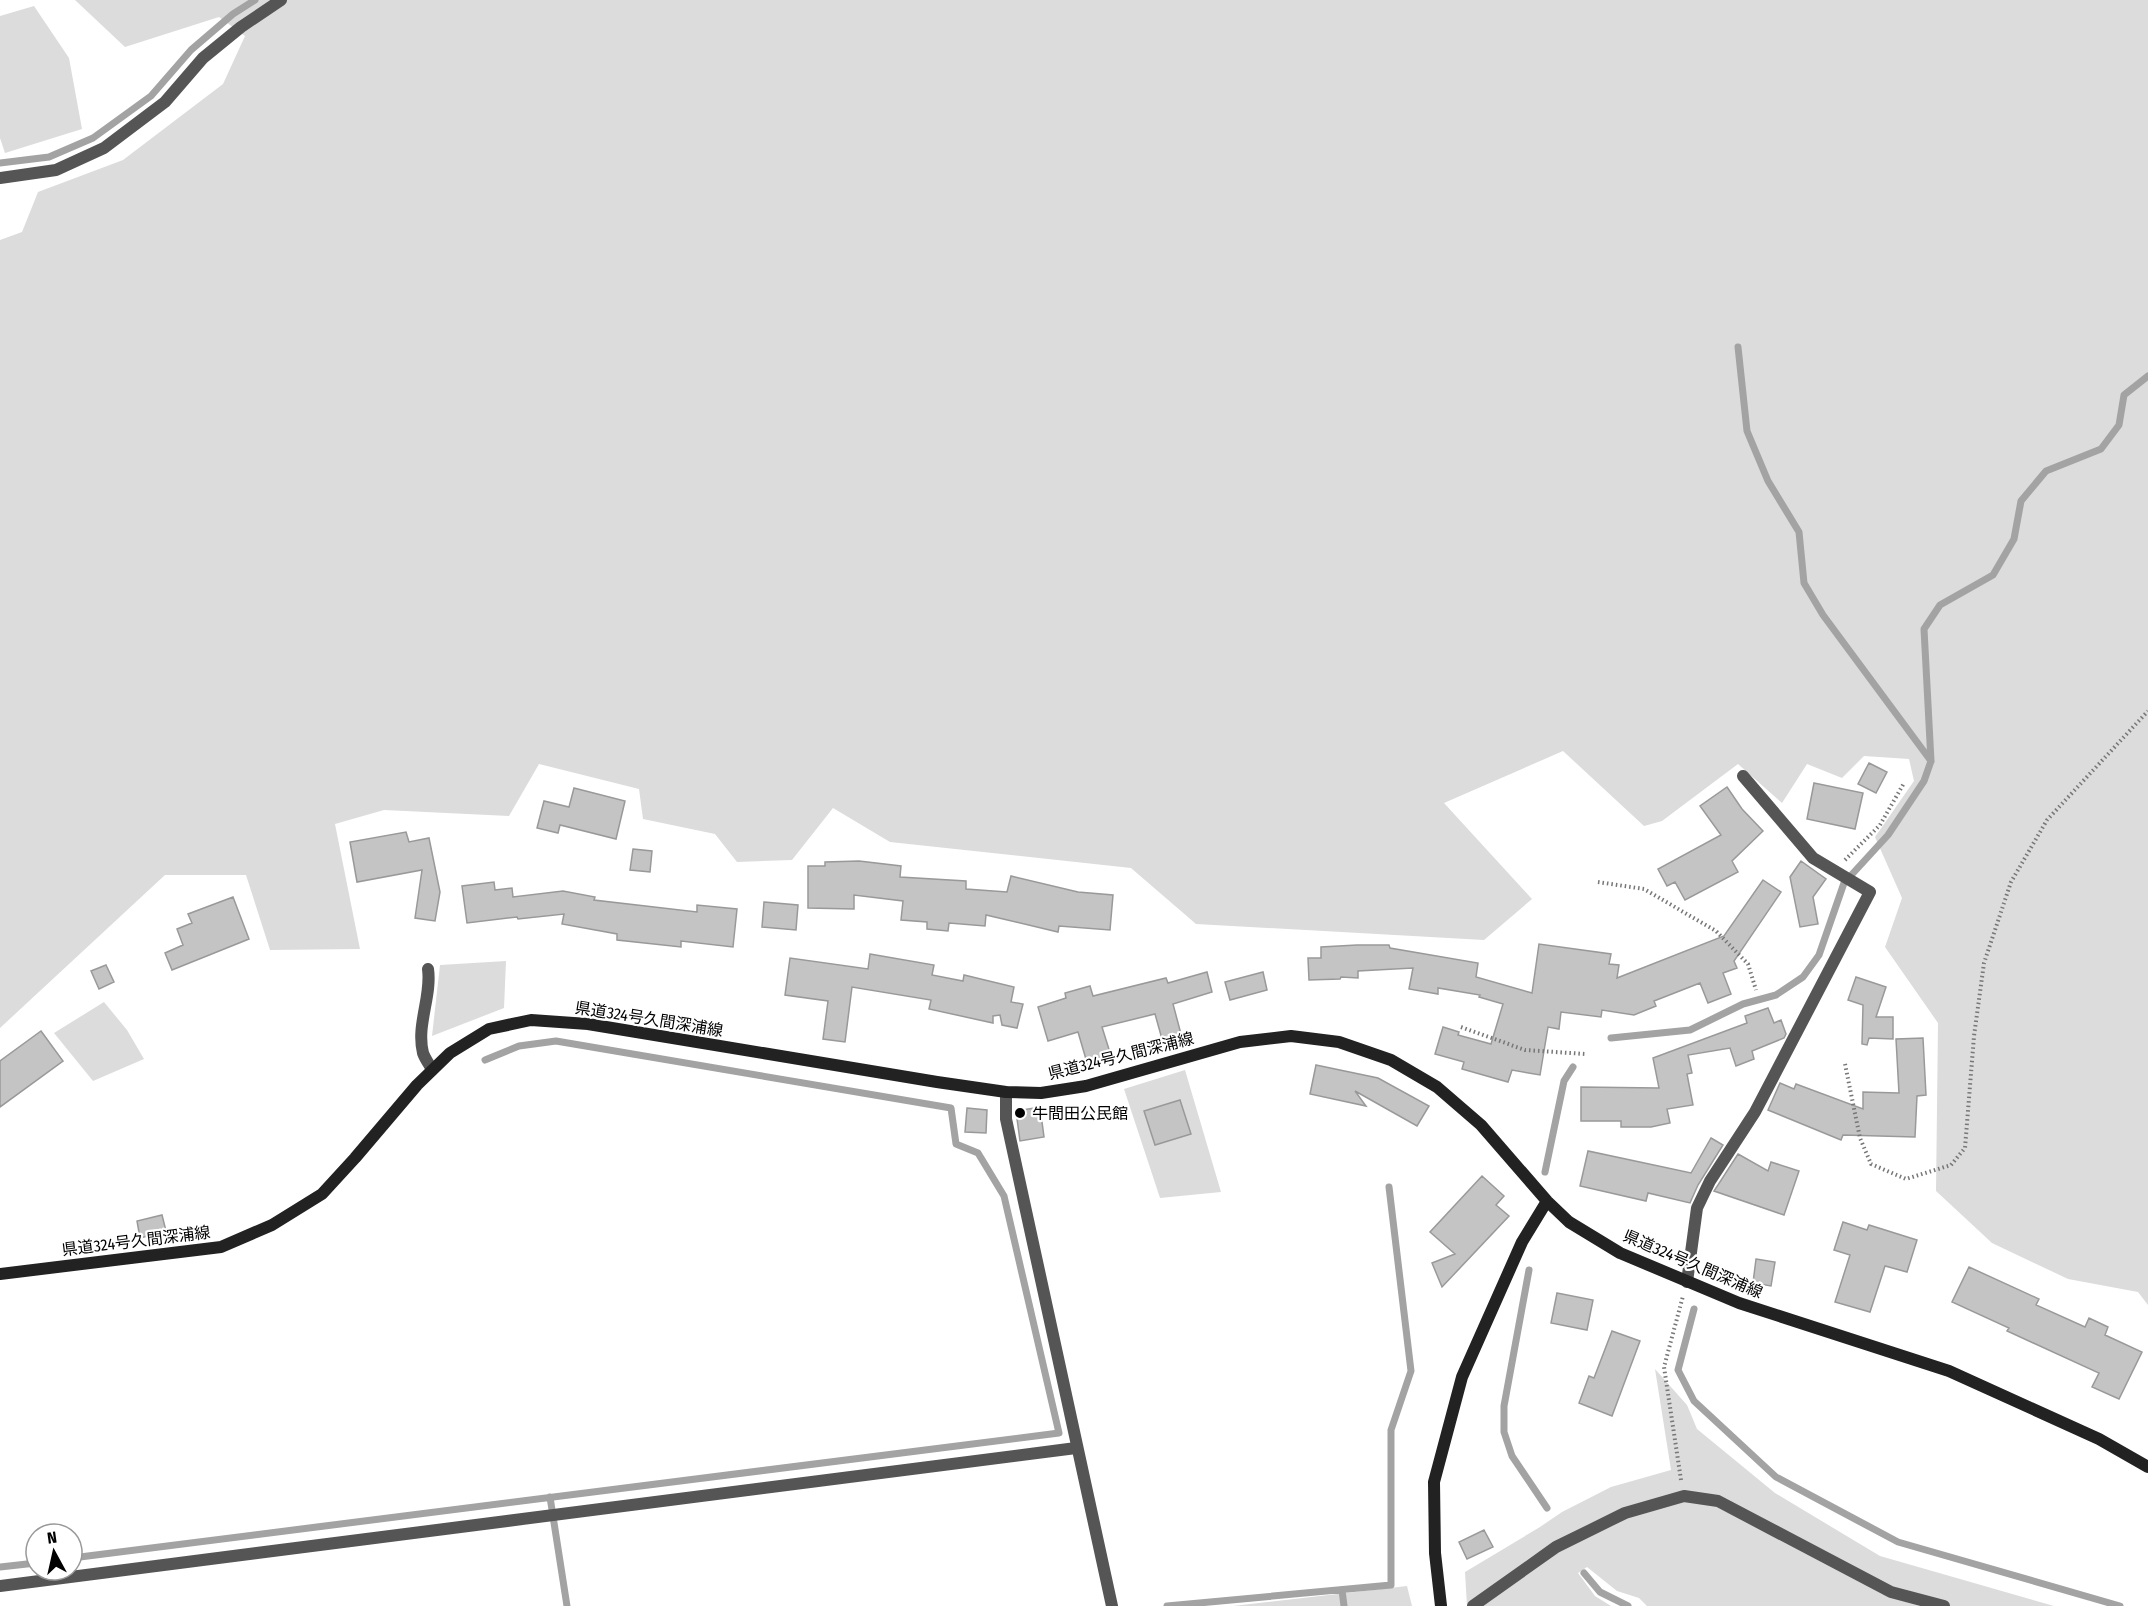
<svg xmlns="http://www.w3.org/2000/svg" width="2148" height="1606" font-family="'Fira Sans Condensed','Noto Sans JP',sans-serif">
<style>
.green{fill:#dcdcdc}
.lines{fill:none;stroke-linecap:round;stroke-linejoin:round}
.stream{stroke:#a3a3a3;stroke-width:7}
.building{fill:#c4c4c4;stroke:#999;stroke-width:1.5}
.path{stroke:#777;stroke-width:4;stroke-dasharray:1.5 3;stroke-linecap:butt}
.lane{stroke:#555;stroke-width:12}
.street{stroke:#555;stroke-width:12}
.secondary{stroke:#222;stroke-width:12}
.poi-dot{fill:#000;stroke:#fff;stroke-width:2}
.labels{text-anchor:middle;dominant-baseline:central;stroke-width:4.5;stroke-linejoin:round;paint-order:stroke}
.street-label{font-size:16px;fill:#000;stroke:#fff}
.poi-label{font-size:16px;fill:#000;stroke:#fff;text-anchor:start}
</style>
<rect width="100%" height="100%" fill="#fff"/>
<path class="green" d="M75,0H2148V1305L2138,1292L2068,1279L1992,1243L1936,1191L1938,1023L1885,947L1902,898L1875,837L1914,781L1909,759L1864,756L1842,778L1807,764L1782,803L1738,764L1662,821L1644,826L1563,751L1444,803L1532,899L1484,940L1196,924L1131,868L890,842L833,808L792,860L737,862L715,834L643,819L639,789L539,764L509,816L384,810L335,824L360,949L270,950L246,875H165L0,1028V240L22,232L38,192L123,160L223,84L245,36L219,17L125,47Z
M34,6L69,58L82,129L5,153L0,138V16Z
M506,961L504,1008L432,1036L440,965Z
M104,1002L127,1030L144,1059L93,1081L54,1033Z
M1185,1070L1221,1192L1160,1198L1124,1089Z
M1655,1369L1687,1405L1697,1429L1775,1493L1880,1556L2054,1606H1647L1639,1598L1617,1591L1587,1567L1578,1573L1595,1596L1611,1606H1467L1465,1572L1540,1527L1562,1512L1611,1487L1671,1470Z
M1407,1586L1412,1606H1233Z"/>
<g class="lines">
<path class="stream" d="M0,163L49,157L93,138L151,96L191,50L233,14L255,0
M1738,347L1747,431L1768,481L1799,532L1804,583L1823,615L1931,761
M1611,1038L1690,1030L1743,1004L1776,995L1803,977L1819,955L1844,883L1888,835L1924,781L1931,761L1924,629L1940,605L1993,575L2014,539L2021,501L2046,471L2101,449L2119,425L2124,395L2148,376
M1545,1172L1564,1081L1573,1067
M1529,1270L1504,1406V1432L1512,1456L1547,1508
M1694,1309L1678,1370L1694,1401L1776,1477L1898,1542L2120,1606
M550,1497L567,1606
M72,1558L1059,1433L1004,1196L978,1153L956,1144L951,1108L556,1041L519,1046L485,1060
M0,1567L36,1563
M1584,1573L1600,1592L1628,1606
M1342,1590L1344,1606
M1167,1606L1391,1585V1430L1411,1371L1389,1187"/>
</g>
<path class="building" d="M1869,763L1887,772L1876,793L1858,784Z
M1814,783L1863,793L1855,829L1807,819Z
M1727,787L1742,809L1763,831L1732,861L1738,872L1685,900L1675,882L1667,886L1658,869L1721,835L1700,806Z
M574,788L625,801L616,839L560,825L558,833L537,828L544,801L569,807Z
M406,832L409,842L429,838L440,892L435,921L415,918L422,870L357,882L350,842Z
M633,849L652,851L650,872L630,870Z
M859,861L901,866L900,877L966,881V889L1007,892L1011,876L1078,892L1113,895L1110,930L1059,926L1058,932L986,915L985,926L949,923L948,931L927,929V922L901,920L903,901L854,895V909L808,908V866H825V862Z
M1801,861L1826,879L1813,897L1818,924L1800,927L1790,877Z
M1763,880L1781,892L1734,961L1737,968L1723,973L1731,994L1708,1003L1700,983L1654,1001L1656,1006L1634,1015L1602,1010L1601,1017L1561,1012L1559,1029L1548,1027L1540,1075L1512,1070L1508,1082L1462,1069L1464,1062L1435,1054L1443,1027L1459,1032L1458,1035L1491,1044L1503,1004L1479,997L1480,995L1438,988V994L1409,989L1413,968L1358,971V978L1341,977L1340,979L1309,980L1308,958H1321V947L1357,945H1389L1390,948L1478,963L1476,977L1532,993L1539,944L1611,954L1609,964L1619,965L1617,978L1724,936Z
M494,882L495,890L512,888L513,897L563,891L595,897L594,900L697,912V905L737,909L733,947L681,941V947L617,940V934L562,924L564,914L518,919L517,917L467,923L462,886Z
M233,897L249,939L172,970L165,953L183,945L177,929L192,923L188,914Z
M764,902L798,905L796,930L762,927Z
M870,954L934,965L932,975L963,981L964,975L1014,987L1011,1002L1023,1004L1017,1028L1002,1025L1000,1015L993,1016V1023L929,1009L931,1000L852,987L845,1042L823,1039L828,1001L785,995L790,958L868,969Z
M106,965L114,982L99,989L91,971Z
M1207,972L1212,992L1173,1004L1181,1034L1162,1039L1155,1014L1102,1027L1112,1059L1088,1066L1078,1032L1048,1041L1038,1007L1066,998L1065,993L1090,986L1093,996L1166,978L1168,983Z
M1263,972L1267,990L1230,1000L1225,982Z
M1856,977L1886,987L1876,1017H1893V1039L1869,1038L1867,1045L1862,1044L1863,1005L1848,1000Z
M1768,1008L1774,1023L1781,1020L1786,1034L1784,1038L1752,1051L1754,1059L1736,1066L1730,1048L1688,1055L1692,1073L1687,1074L1693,1105L1667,1109L1670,1123L1651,1127H1621V1121H1581V1087L1659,1088L1653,1058L1747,1023L1745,1016Z
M41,1031L63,1061L0,1107V1061Z
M1923,1038L1926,1095L1917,1096L1915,1137L1843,1135L1841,1140L1768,1110L1780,1083L1794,1089L1796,1084L1863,1109V1092L1899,1093L1896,1039Z
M1316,1065L1378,1078L1429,1106L1417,1126L1355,1091L1366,1106L1310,1094Z
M1180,1100L1191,1134L1155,1145L1144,1111Z
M1040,1107L1044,1137L1020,1141L1016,1111Z
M967,1108L987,1110L986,1133L965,1132Z
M1711,1138L1723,1145L1698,1185L1690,1203L1648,1193L1646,1201L1580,1186L1588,1151L1691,1173Z
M1738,1154L1768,1171L1771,1162L1799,1171L1784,1215L1714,1191Z
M1482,1176L1504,1196L1496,1205L1509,1216L1442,1287L1432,1263L1455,1254L1430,1232Z
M162,1215L166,1231L140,1238L137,1221Z
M1843,1222L1867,1230L1869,1225L1917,1240L1907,1272L1885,1266L1870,1312L1835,1302L1850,1255L1834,1250Z
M1756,1259L1775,1262L1771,1286L1753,1283Z
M1969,1267L2039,1299L2036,1305L2085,1327L2089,1318L2108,1327L2105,1335L2142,1352L2119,1399L2092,1387L2099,1373L2007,1331L2009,1328L1952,1302Z
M1557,1293L1593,1300L1587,1330L1551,1323Z
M1612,1331L1640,1341L1612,1416L1579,1403L1589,1376L1594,1378Z
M1484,1530L1493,1547L1467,1559L1459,1542Z"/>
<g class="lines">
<path class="path" d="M1845,860L1880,825L1904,783
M1598,882L1644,889L1716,931L1748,964L1756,990
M1461,1027L1525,1050L1585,1054
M1845,1064L1860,1138L1871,1164L1906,1179L1951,1165L1965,1148L1974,1036L1984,963L2011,882L2047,820L2148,711
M1681,1480L1664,1367L1683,1296"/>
<path class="lane" d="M1473,1606L1556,1547L1625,1513L1684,1496L1718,1501L1891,1592L1944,1606"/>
<path class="street" d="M0,178L56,170L104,148L165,102L203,58L241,27L281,0
M428,969C432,996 416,1025 423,1053C425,1059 430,1065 432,1070
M1006,1092V1119L1112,1606
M1687,1282L1697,1208L1710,1181L1755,1112L1870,892L1813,858L1743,776
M0,1586L1076,1448"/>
<path class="secondary" d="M0,1274L221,1247L272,1225L322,1194L355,1158L417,1085L450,1053L489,1029L531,1020L588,1024L937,1082L1006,1092L1041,1093L1086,1086L1240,1042L1291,1036L1339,1042L1391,1060L1437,1087L1481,1125L1547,1201L1569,1222L1620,1253L1739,1303L1949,1371L2099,1439L2148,1467
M1441,1606L1435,1553L1434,1482L1462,1377L1522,1242L1547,1201"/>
</g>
<circle class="poi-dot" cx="1020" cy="1113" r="6"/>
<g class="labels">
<g class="street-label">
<text transform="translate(649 1019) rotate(9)">県道324号久間深浦線</text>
<text transform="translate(1121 1056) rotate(-14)">県道324号久間深浦線</text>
<text transform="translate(136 1241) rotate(-7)">県道324号久間深浦線</text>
<text transform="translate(1693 1264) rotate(23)">県道324号久間深浦線</text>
</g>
<g class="poi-label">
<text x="1032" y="1113">牛間田公民館</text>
</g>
</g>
<g transform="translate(54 1552) rotate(352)"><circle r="28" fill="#ffffff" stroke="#999999" stroke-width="1.5"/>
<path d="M0-4.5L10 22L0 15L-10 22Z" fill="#000000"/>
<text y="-9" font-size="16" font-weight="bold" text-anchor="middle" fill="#000000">N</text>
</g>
</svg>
